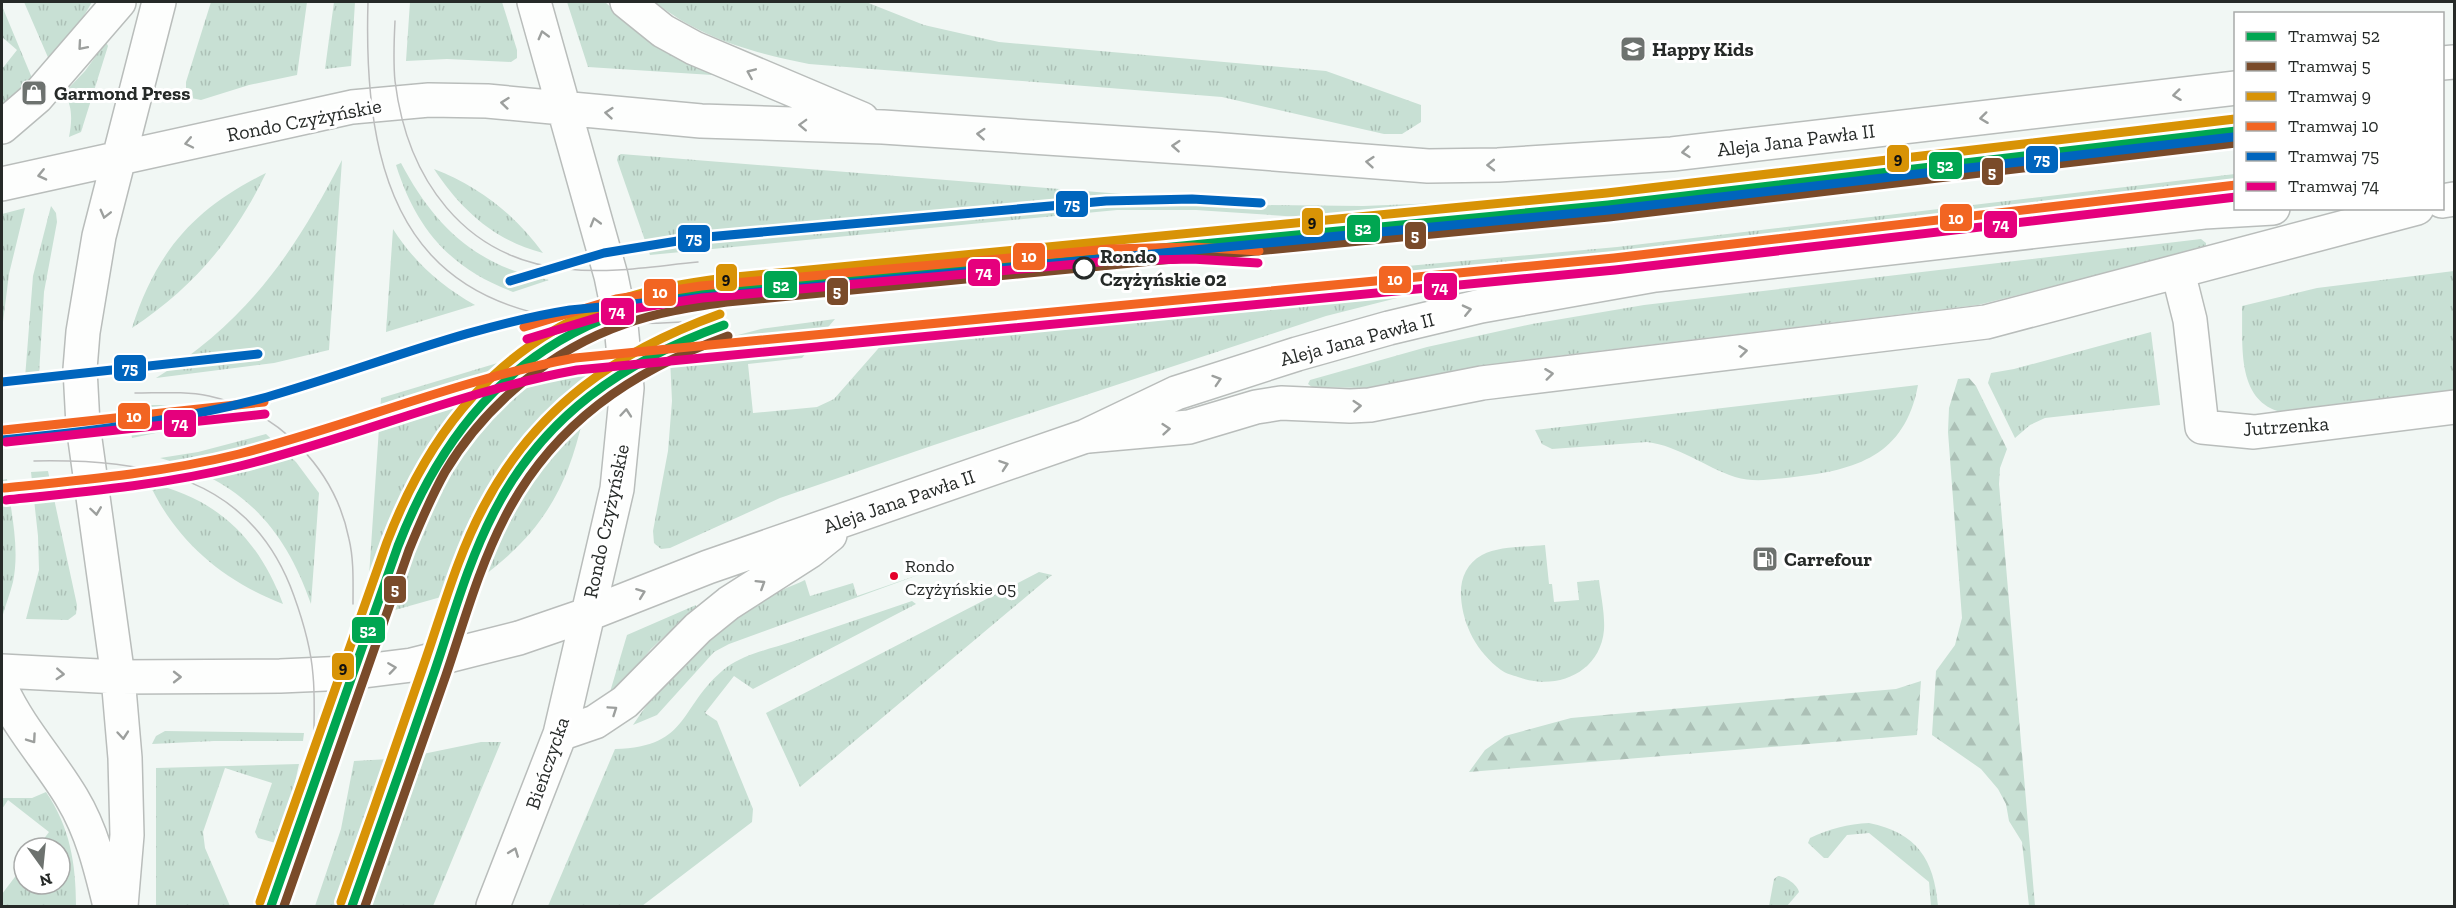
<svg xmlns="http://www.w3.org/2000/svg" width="2456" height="908" font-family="'Zilla Slab',serif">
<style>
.grass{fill:url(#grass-tufts)}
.forest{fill:url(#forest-firs)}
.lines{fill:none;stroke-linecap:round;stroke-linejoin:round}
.minor-casing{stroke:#b9bdbb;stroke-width:36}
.secondary-casing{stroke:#b9bdbb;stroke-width:36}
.minor{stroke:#fdfefd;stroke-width:33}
.secondary{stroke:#fdfefd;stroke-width:33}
.tram{stroke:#bdbebe;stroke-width:1.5}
.tram-1-casing{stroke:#fff;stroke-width:14}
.tram-2-casing{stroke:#fff;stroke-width:14}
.tram-3-casing{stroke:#fff;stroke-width:14}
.tram-4-casing{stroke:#fff;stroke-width:14}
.tram-5-casing{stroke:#fff;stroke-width:14}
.tram-6-casing{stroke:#fff;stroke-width:14}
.tram-1{stroke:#00a651;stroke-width:9}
.tram-2{stroke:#7a4b2a;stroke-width:9}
.tram-3{stroke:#d89306;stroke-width:9}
.tram-4{stroke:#f26522;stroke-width:9}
.tram-5{stroke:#0065bd;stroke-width:9}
.tram-6{stroke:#e5007d;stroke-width:9}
.oneway{stroke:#9c9f9d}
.stop-dot{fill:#fff;stroke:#262a28;stroke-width:3}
.bus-dot{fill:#e4002b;stroke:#fff;stroke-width:2}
.labels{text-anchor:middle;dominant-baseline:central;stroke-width:6;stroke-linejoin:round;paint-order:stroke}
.bus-label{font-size:18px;fill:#262a28;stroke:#fff;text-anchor:start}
.poi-label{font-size:20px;font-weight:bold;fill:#262a28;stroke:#fff;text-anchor:start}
.street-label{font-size:20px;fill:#262a28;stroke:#fff}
.stop-label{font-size:20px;font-weight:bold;fill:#262a28;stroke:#fff;text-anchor:start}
.line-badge{stroke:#fff;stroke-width:2}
.badge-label{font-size:16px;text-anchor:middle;font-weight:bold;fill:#fff}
.pale-badge-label{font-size:16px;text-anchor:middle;font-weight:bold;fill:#111}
</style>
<defs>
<pattern id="grass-tufts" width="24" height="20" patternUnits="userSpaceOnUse" patternTransform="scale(1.5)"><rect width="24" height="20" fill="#c8e0d4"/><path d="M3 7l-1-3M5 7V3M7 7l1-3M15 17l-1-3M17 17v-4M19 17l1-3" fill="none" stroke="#acc0b6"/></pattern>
<pattern id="forest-firs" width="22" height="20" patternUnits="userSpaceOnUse" patternTransform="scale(1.5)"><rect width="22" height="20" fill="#c8e0d4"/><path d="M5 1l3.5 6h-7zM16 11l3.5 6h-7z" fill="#acc0b6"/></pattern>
</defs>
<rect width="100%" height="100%" fill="#f1f7f4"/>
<path class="grass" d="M24,2H92L78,26L50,62Z
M211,2H307L297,75L249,85L201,100L191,98L186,91V82Z
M334,2H355L351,66L325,69Z
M410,2H502L517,50V58L511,62L447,59L406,61Z
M567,2H605L629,24L711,73L712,75L588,67Z
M655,2H866L924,25L999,42L1326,71L1421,105V122L1402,134H1384L1222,97L809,64C753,53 700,38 655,2Z
M2,6L32,78L2,105V69L17,50L2,37Z
M106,42L108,46L81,132L69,137C72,122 73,106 64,93L85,71Z
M621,154L1259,205L1363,206L1464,202V209L1359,216L1300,217L1196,210H1117L650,255L617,160L618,156Z
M342,160L329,350L274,363L156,378C247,322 294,253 342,160Z
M401,163C434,226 477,267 549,280L513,292C450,268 416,229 396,165Z
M434,169C478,186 515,214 543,253C495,241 461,210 434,169Z
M266,173C234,239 194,287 132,328C156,251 195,208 266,173Z
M2235,174V181L1618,254L1484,276L1326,316L934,445L780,498L670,548L661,549L654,543L653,531L668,451L672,401L670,358L711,342L761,329L835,319L802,358L748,364L753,413L817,407L834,399L884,342L1387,294L1385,268L1617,247Z
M51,206L56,213L57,222L44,292L39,374L25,378L33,276Z
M25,208L9,274L3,322L2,368V214Z
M393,229C414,262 441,286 475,305L386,332Z
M2201,239L2206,243V248L2203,249L1978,305L1515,361L1369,388L1312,387L1308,384L1310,380L1427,347L1532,324L1644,305Z
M2454,271V393L2290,414C2235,407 2243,348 2242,306L2317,288Z
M2151,332L2160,405L2045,418L2030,425L2015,438L1988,383L1991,373L2014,369Z
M582,345L586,382C508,445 481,503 448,595L388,612C401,576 413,540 429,505C462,435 516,383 582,345Z
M511,359C469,397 433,437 408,488C391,520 380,557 368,591L381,398Z
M1918,385C1905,456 1856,470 1794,477C1774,479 1755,483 1735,477C1705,467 1679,446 1647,442L1552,449L1542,444L1535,430Z
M150,405C175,405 197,407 221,412L223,419L132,438L126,407Z
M583,418C567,490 541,533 482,577C509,510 531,470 583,418Z
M266,434L296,462L319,493L311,604C284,526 241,481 160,458L198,452Z
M48,471L77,605L76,614L68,620L26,619L39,570L38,536L31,472Z
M7,479C11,513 20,548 13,582C10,594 5,606 2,618V480Z
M149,483C217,498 259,539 283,604C223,581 176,541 149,483Z
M1545,545L1549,584H1552L1554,602L1579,600L1577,582L1599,580C1601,596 1605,614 1604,630C1600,674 1555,691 1518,677C1513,675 1506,674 1501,670C1477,652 1463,626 1461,597C1460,579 1466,564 1482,555C1499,546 1526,547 1545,545Z
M1039,572L1052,575L800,787L766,713Z
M921,574L729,644L714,652L657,715L633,725C665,676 709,634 759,602C773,593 790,587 805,580L810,596L853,583L857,596Z
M912,601L916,604L753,689L734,676L705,713L717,721L753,809L752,822L642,906H548L615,749C692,747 678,705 727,667C745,654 770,649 791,642C831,628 872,615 912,601Z
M696,605V607L651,649L614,695L610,692L627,635Z
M165,731L304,733L303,741H214L152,744L156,736Z
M481,742H501L433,906H366L418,755Z
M389,759L338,906H315L341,829L354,761Z
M299,764L288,815L279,844L258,838L255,832L272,783L225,768L203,832L205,848L230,906H156V768Z
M46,792C70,827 76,864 76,906H2V894L24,865V884H60V848H37L49,832L8,800L2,809V798H32Z
M1869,823C1917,833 1934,859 1938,906H1931L1929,882L1869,833L1847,835L1828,858H1824L1808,843L1810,838C1829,829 1848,824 1869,823Z
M1778,876C1785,876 1798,885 1799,892L1787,906H1769L1774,879Z"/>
<path class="forest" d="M1969,378L1976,386L2007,449L2000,468L1999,484L2035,906H2029L2022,842L2009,821L2006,804L1998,789L1981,769L1932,735L1936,671L1955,645L1962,618L1948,432L1949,408L1958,379Z
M1921,681L1917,735L1469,772L1485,750L1505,736L1571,718L1896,689Z"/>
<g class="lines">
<g class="minor-casing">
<path id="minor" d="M2178,272L2190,320L2202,427L2254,432L2454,407
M1088,436L1189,427L1256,407L1281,403L1350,406L1370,405L1482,383L1986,322L2417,208"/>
</g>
<g class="secondary-casing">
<path id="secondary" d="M627,2L663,31L694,48L862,119
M2442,63L2454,62
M2,127L37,97L119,2
M2,184L352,107L429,100L487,101L701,121L883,127L1211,149L1428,166L1498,165L1672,154L2236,88
M2442,201L2454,199
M2,671L118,677L280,676L348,673L412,665L519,638L586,615L708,567L1086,436L1176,393L1297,354L1389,328L1481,306L1655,275L2204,212L2273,208
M2,690C20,729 50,761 72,798C92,831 101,869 110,906
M560,734L595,722L625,702L698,628L729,603L810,551L830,535
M121,906L127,835L125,758L118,677L83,425L80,369L83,332L99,236L159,2
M493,906L560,734L617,489L627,388L621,325L611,276L534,2"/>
</g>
<use href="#minor" class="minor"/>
<use href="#secondary" class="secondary"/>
<path class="tram" d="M368,2C361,234 439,338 681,322
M395,21C394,41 393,61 395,81C407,178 463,259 567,269C610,274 655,266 698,262
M135,393C160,393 185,391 209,396C279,411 335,469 349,539C354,560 353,582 353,604
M34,461C147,459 251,475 294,596C303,621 311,648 313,675C315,695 314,715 314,734"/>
<g class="tram-1-casing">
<path id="tram-1" d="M271,906L398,546C440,438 507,353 619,313C654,301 690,295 726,290L1608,205L2236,131
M352,906C380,827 408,749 435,670C453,617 468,562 494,512C543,416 624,361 724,325"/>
</g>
<g class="tram-2-casing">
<path id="tram-2" d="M284,906L409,550C420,523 431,497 445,472C485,405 552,349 625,324C658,312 693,307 727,302L1609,217L2236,143
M365,906C392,829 419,752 446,675C464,622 479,567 505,517C553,424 631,371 728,336"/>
</g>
<g class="tram-3-casing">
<path id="tram-3" d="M260,902L387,542C430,430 498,345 614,302C649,289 688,283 725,278L1607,193L2235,119
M341,902C369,824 396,745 423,667C442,613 457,556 484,506C536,407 617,351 720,314"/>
</g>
<g class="tram-4-casing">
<path id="tram-4" d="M524,327L616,299L701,286L1109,249L1193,247L1259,251
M4,430L264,402
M4,488C83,480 162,473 239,454C352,425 460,379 575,358L1614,258L2236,185"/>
</g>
<g class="tram-5-casing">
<path id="tram-5" d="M510,281L604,253L696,238L1106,201L1192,199L1261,203
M2,382L258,354
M2,440C91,431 180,421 267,397C368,368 465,327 570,310L1609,210L2233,137"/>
</g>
<g class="tram-6-casing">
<path id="tram-6" d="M527,339L619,311L702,298L1110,261L1192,259L1258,263
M6,442L265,414
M6,500C84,492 163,485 240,466C354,438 462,391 577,370L1615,270L2236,197"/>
</g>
<use href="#tram-1" class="tram-1"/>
<use href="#tram-2" class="tram-2"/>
<use href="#tram-3" class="tram-3"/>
<use href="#tram-4" class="tram-4"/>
<use href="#tram-5" class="tram-5"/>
<use href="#tram-6" class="tram-6"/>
</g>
<defs><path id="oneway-chevron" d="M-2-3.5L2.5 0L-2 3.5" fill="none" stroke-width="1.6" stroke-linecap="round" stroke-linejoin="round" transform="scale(1.5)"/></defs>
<g class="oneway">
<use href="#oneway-chevron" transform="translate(543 35) rotate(-105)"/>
<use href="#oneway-chevron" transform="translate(82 46) rotate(131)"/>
<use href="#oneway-chevron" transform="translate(751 73) rotate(-157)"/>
<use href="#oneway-chevron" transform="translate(2177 95) rotate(173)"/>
<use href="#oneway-chevron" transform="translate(505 103) rotate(-174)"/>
<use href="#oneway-chevron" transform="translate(609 113) rotate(-175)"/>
<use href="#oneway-chevron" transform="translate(1984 118) rotate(173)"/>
<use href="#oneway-chevron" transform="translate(803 125) rotate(-178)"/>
<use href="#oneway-chevron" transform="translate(981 134) rotate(-176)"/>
<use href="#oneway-chevron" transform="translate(189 143) rotate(168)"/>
<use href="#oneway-chevron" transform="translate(1176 146) rotate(-176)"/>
<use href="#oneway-chevron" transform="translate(1686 152) rotate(174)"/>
<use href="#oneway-chevron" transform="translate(1370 162) rotate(-175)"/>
<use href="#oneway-chevron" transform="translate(1491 165) rotate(179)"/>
<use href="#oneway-chevron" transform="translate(42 175) rotate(167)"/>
<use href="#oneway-chevron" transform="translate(105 214) rotate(104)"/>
<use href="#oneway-chevron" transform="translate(595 222) rotate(-106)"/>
<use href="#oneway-chevron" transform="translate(1467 310) rotate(-13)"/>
<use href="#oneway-chevron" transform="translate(1743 351) rotate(-7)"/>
<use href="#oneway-chevron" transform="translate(1549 374) rotate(-7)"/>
<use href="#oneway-chevron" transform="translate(1217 380) rotate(-18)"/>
<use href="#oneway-chevron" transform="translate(1357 406) rotate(-4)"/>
<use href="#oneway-chevron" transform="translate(626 413) rotate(-85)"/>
<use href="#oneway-chevron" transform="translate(1166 429) rotate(-5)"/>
<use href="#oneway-chevron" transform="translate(1004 465) rotate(-19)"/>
<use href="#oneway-chevron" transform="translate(96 511) rotate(82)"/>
<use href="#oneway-chevron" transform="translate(761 584) rotate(-32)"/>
<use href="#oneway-chevron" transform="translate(641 593) rotate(-21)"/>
<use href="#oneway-chevron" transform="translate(392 668) rotate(-8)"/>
<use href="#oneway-chevron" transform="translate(60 674) rotate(3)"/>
<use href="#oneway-chevron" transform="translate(177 677)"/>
<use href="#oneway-chevron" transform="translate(613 710) rotate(-34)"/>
<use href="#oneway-chevron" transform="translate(123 735) rotate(85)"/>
<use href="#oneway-chevron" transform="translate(32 739) rotate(55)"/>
<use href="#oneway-chevron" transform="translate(514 852) rotate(-69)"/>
</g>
<defs>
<g id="school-square" transform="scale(1.35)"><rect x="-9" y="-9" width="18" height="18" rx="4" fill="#6d726f" stroke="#fff"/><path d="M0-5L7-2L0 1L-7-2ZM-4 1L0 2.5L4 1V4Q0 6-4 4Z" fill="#fff"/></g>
<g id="shop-square" transform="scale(1.35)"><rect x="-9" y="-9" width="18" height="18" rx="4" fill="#6d726f" stroke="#fff"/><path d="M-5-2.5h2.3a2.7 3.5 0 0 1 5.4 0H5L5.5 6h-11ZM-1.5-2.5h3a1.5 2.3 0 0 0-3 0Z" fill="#fff"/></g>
<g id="fuel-square" transform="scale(1.35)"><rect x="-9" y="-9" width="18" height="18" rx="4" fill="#6d726f" stroke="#fff"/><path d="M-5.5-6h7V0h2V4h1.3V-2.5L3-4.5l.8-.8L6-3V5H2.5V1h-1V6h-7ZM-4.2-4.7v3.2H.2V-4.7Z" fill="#fff"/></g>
</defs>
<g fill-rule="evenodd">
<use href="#school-square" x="1633" y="49"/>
<use href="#shop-square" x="34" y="93"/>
<use href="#fuel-square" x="1765" y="559"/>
</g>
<circle class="stop-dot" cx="1084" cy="268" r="10"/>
<circle class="bus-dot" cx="894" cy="576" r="5"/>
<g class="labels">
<g class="bus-label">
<text x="905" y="566">Rondo<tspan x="905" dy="23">Czyżyńskie 05</tspan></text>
</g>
<g class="poi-label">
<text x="1652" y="49">Happy Kids</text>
<text x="54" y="93">Garmond Press</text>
<text x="1784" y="559">Carrefour</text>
</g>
<g class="street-label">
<text transform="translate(304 120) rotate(-11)">Rondo Czyżyńskie</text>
<text transform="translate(1796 140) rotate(-7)">Aleja Jana Pawła II</text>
<text transform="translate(1357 339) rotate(-15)">Aleja Jana Pawła II</text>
<text transform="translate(2286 426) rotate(-4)">Jutrzenka</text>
<text transform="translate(899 501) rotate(-19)">Aleja Jana Pawła II</text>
<text transform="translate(606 521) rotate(-78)">Rondo Czyżyńskie</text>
<text transform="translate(547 763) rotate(-71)">Bieńczycka</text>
</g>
<g class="stop-label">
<text x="1100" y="256">Rondo<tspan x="1100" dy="23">Czyżyńskie 02</tspan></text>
</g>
</g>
<g class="line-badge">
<rect x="1886" y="144" width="24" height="29" rx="6" fill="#d89306"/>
<rect x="2025" y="145" width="34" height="29" rx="6" fill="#0065bd"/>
<rect x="1928" y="151" width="35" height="29" rx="6" fill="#00a651"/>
<rect x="1981" y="157" width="23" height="29" rx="6" fill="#7a4b2a"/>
<rect x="1055" y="190" width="34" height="28" rx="6" fill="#0065bd"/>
<rect x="1939" y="203" width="34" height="29" rx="6" fill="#f26522"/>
<rect x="1301" y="207" width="23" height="29" rx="6" fill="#d89306"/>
<rect x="1983" y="210" width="35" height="29" rx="6" fill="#e5007d"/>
<rect x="1346" y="214" width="35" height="29" rx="6" fill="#00a651"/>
<rect x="1404" y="221" width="23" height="29" rx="6" fill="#7a4b2a"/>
<rect x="677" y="224" width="34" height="29" rx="6" fill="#0065bd"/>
<rect x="1012" y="242" width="34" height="29" rx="6" fill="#f26522"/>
<rect x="967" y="258" width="34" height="29" rx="6" fill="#e5007d"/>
<rect x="715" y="263" width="23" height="29" rx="6" fill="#d89306"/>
<rect x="1378" y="265" width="34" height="29" rx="6" fill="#f26522"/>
<rect x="763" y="270" width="35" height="29" rx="6" fill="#00a651"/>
<rect x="1423" y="272" width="35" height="29" rx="6" fill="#e5007d"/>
<rect x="826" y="277" width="23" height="29" rx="6" fill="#7a4b2a"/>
<rect x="643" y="278" width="34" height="29" rx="6" fill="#f26522"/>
<rect x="600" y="297" width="35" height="29" rx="6" fill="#e5007d"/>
<rect x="113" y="354" width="34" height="28" rx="6" fill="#0065bd"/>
<rect x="117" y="402" width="34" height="28" rx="6" fill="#f26522"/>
<rect x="163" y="409" width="34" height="29" rx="6" fill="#e5007d"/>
<rect x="383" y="575" width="24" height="29" rx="6" fill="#7a4b2a"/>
<rect x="351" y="616" width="35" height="28" rx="6" fill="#00a651"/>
<rect x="331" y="652" width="24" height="29" rx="6" fill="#d89306"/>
</g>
<g class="badge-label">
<text x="2042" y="165">75</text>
<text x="1945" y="171">52</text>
<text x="1992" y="178">5</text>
<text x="1072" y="210">75</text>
<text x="1956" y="224">10</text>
<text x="2001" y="230">74</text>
<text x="1363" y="234">52</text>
<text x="1415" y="241">5</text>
<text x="694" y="244">75</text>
<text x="1029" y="262">10</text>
<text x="984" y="278">74</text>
<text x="1395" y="285">10</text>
<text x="781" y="291">52</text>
<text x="1440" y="293">74</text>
<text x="837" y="297">5</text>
<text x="660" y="298">10</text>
<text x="617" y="317">74</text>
<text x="130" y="374">75</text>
<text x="134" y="422">10</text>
<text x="180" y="429">74</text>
<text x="395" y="595">5</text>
<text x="368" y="636">52</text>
</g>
<g class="pale-badge-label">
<text x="1898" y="164">9</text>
<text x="1312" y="227">9</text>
<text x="726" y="284">9</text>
<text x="343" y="673">9</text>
</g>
<rect width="2456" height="908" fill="none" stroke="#262a28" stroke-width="6"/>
<rect x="2234" y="12" width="210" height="198" fill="#ffffff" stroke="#a8aaa9" stroke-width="1.5"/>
<rect x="2246" y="32" width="30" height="9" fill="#00a651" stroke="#a8aaa9" stroke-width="1.5"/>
<text x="2288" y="42" font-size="18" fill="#262a28">Tramwaj 52</text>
<rect x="2246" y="62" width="30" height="9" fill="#7a4b2a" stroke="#a8aaa9" stroke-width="1.5"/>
<text x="2288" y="72" font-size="18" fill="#262a28">Tramwaj 5</text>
<rect x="2246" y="92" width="30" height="9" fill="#d89306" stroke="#a8aaa9" stroke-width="1.5"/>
<text x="2288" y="102" font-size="18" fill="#262a28">Tramwaj 9</text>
<rect x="2246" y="122" width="30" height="9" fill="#f26522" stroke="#a8aaa9" stroke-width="1.5"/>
<text x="2288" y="132" font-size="18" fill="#262a28">Tramwaj 10</text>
<rect x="2246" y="152" width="30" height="9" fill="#0065bd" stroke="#a8aaa9" stroke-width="1.5"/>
<text x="2288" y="162" font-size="18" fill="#262a28">Tramwaj 75</text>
<rect x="2246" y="182" width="30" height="9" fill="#e5007d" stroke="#a8aaa9" stroke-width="1.5"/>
<text x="2288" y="192" font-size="18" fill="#262a28">Tramwaj 74</text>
<g transform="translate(42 866) rotate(165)"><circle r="28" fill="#ffffff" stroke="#a8aaa9" stroke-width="1.5"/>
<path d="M0-4.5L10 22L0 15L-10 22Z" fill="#6d726f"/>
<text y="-9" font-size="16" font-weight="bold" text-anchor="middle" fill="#262a28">N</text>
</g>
</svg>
